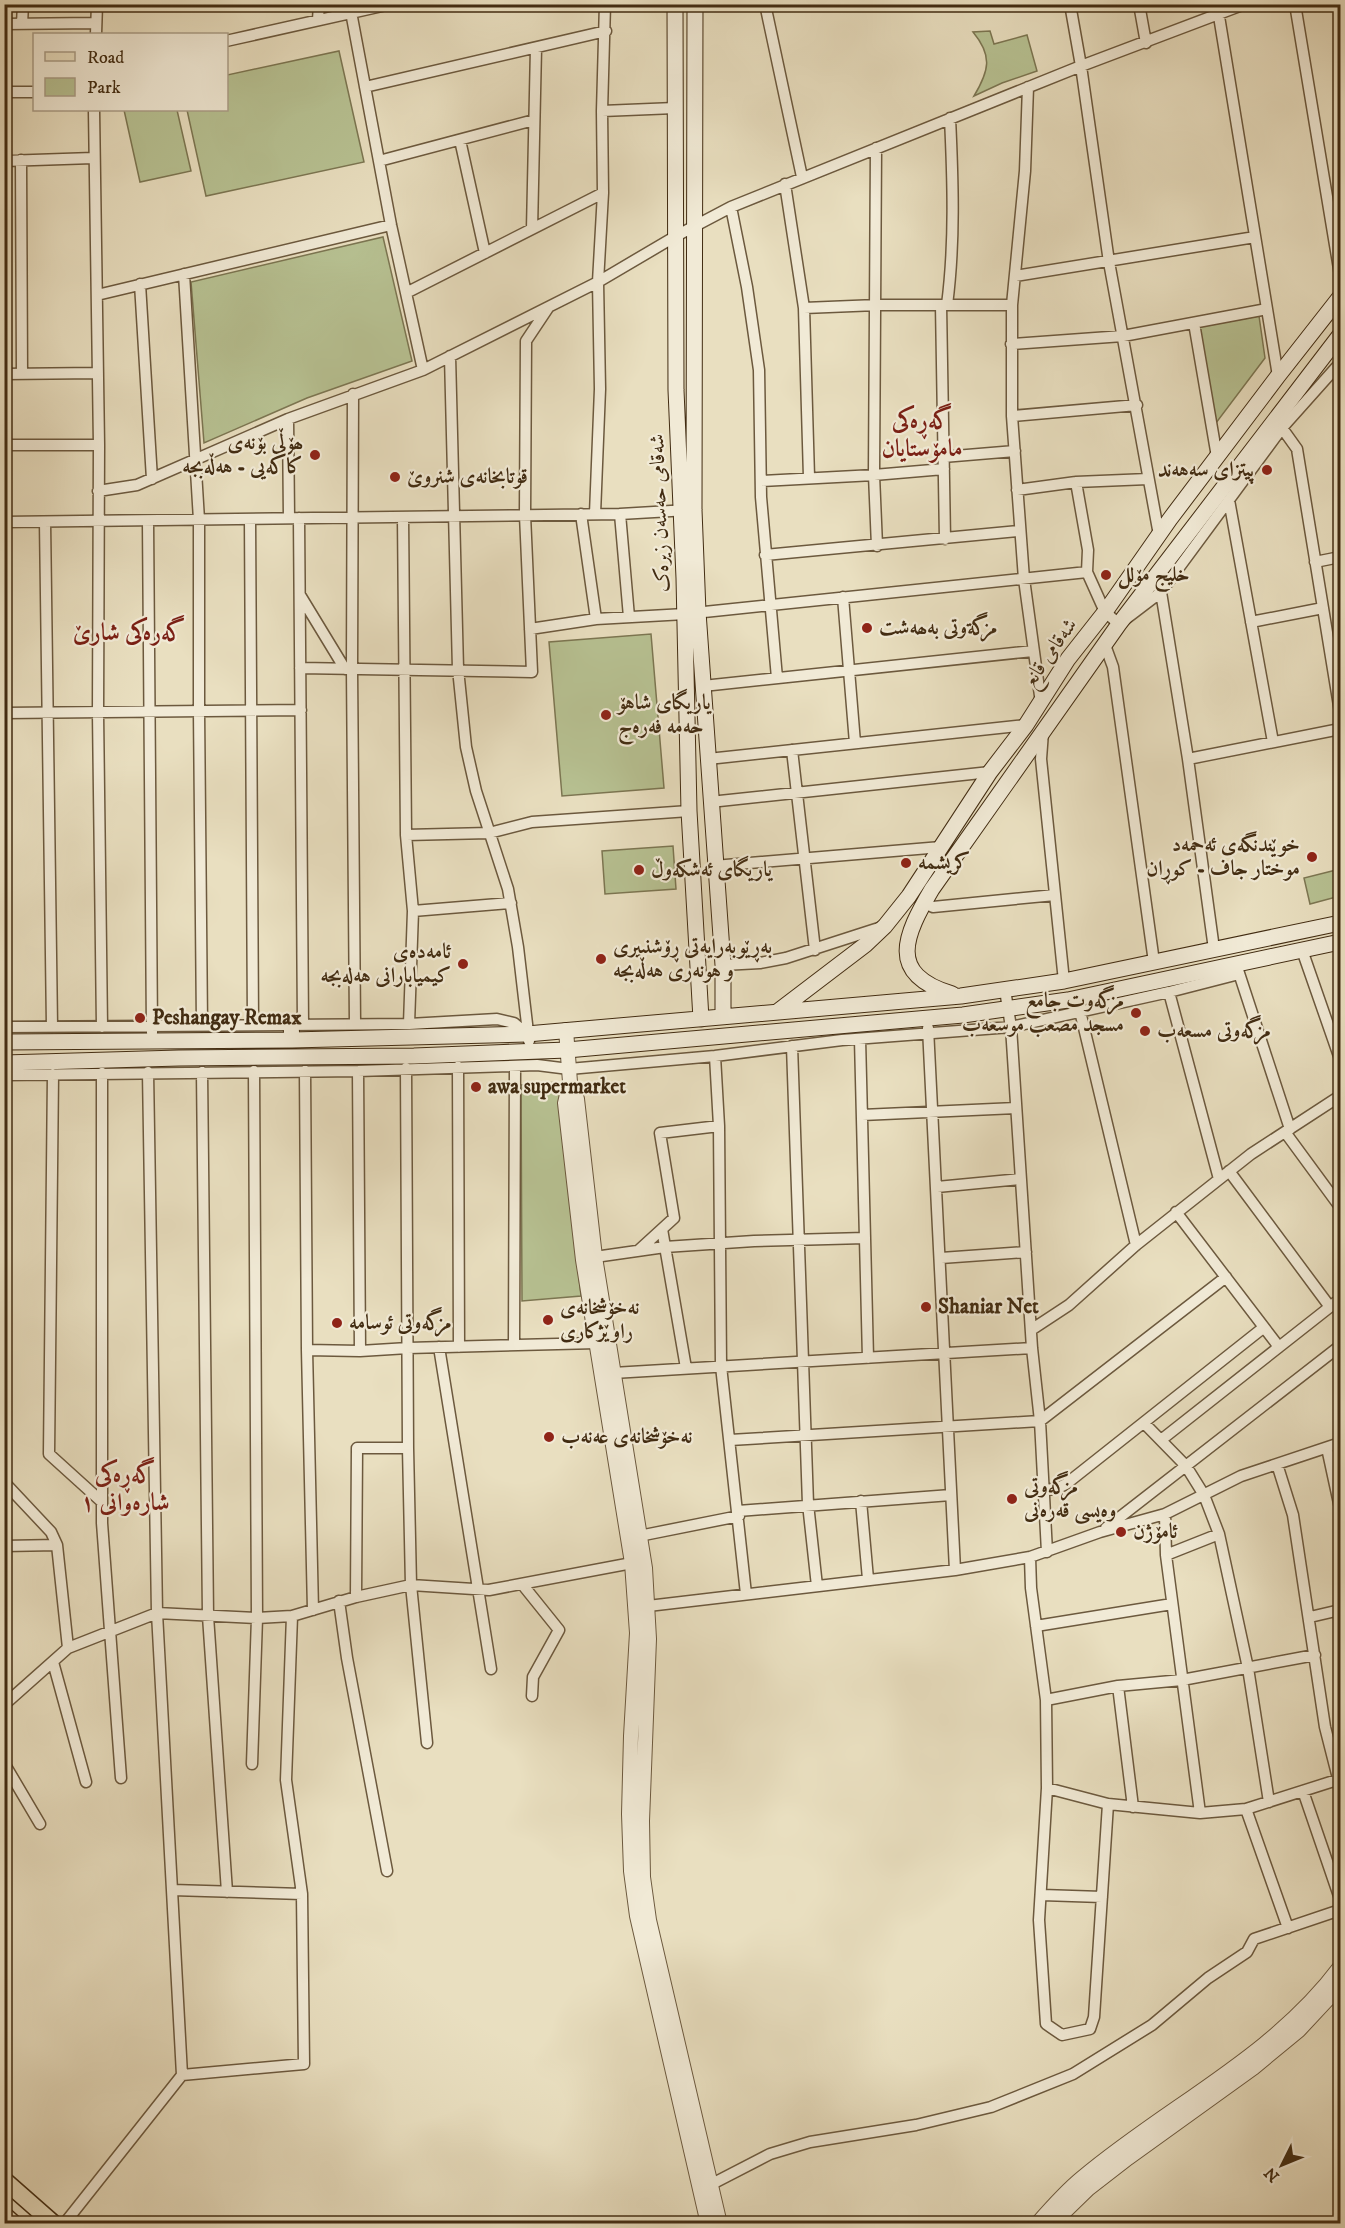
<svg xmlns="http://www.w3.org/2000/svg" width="1345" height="2228" font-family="'IM FELL DW Pica',Amiri,serif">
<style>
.green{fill:#b7c192;stroke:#7c7652;stroke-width:1.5}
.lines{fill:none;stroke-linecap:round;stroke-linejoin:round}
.minor-casing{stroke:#6c593e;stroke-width:13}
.tertiary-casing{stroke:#6c593e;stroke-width:16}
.secondary-casing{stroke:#422c12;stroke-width:17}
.primary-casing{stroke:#422c12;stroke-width:19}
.minor{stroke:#f1ead6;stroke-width:10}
.tertiary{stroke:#f1ead6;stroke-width:14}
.secondary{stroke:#f1ead6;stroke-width:15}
.primary{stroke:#e9dfc0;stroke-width:16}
.poi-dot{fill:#8f2418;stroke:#f1ead6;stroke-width:2}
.labels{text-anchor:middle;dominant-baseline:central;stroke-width:4.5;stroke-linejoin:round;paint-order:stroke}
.poi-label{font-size:21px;font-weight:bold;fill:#422c12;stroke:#f1ead6;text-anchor:start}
.street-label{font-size:21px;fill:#422c12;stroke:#f1ead6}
.quarter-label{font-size:24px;font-weight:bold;fill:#7a1f14;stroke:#f1ead6}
</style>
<rect width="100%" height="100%" fill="#e9dfc0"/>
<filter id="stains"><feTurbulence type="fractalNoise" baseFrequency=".00333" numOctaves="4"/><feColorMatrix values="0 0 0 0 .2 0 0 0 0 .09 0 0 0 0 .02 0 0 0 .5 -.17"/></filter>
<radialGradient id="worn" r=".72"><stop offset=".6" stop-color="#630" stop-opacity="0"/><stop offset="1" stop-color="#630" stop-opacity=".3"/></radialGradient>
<path class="green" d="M990,31L994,44L1027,35L1037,71L1002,83L974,96C989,71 993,56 973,32Z
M339,51L364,162L206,196L187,110H226L227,75Z
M124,110H177L191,171L140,182Z
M383,237L412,361L307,398L204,443L191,282Z
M1259,316L1265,358L1216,423L1199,327Z
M651,634L664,788L562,796L549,642Z
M673,846L676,889L605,894L602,851Z
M1340,869V896L1310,904L1304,878Z
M558,1082L581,1296L522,1301L521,1085Z"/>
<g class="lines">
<g class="minor-casing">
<path id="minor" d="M765,4L802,177
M1070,4L1081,66L1109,262L1159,535
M1139,4L1146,43
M1217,4L1278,376
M1295,4L1340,275
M351,12L391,225L423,370
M318,20L319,4
M4,24L96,23
M22,24L23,4
M96,34L97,4
M226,41L391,4
M365,87L606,31
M1028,87L1025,171L1012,305V416L1024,579L1041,703
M4,92H34
M94,110L99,445L98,713L102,1027
M602,111L675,108
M460,140L485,253
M876,148L874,475L877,546
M21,160L22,374
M4,161L93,158
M379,161L534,120
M785,184L804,308L809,477
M731,207L747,287L759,370L761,497L777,678
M532,229L536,48
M184,274L199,520V711L202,1026
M1015,276L1255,237
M140,284L152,479
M406,293L603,193
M97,295L391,225
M941,305L945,539
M947,305C955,243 953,181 950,118
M804,308L877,305H1012
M1194,323L1217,457
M1011,344L1123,336L1267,309
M450,356L458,669L466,747L476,791L508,889L518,947L529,1041
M4,374L98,373
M353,394L352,669L355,1024
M1012,416L1137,405
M288,419L289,518
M1282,428L1297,449L1340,712
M4,445H99
M943,457L1015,451
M761,481L874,475L944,469
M1076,482L1088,550L1087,572
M1017,490L1076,482L1148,479
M98,491L137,485L288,419L423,370L598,282L676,236L731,207L1081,66L1245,4
M1229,500L1273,742
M581,514L596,619
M595,514L600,389L598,282L603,193L602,111L605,4
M620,514L629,617
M403,517L406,835L413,911L409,1024
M299,518L303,1025
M250,519L253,1025
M148,521L152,1033
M4,522L620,514L688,510
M45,522L52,1027
M765,555L1019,531
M1315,562L1340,557
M1161,592L1188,759L1214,949
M300,595L345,669
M843,597L855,743
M1251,622L1323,608
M530,629L596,619L685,614L1087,572L1105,612L1119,624L1161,592L1282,428L1340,363
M1105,645L1113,667L1154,962
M300,668L532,672L525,515L526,341L548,308
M703,686L1033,651
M4,713L301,710
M1043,732L1041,759L1064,981
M792,750L815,950
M708,759L1026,725
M1188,759L1340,729
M710,802L990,772
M406,835L489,833L532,822L689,811
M714,866L941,847
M924,903L933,907L1055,895
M413,911L511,903
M1302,950L1340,1059
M723,965L760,963L786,958L882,927
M1237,967L1290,1129
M1005,990L1011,1027L1032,1348L1040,1421L1047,1552
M1169,992L1219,1179
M1079,1007L1136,1245
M4,1027L409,1024L497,1019L514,1023L527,1034
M928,1028L955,1570
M860,1039L868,1358
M792,1046L808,1504L817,1586
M715,1056L719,1126L721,1366L746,1594
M458,1067L459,1347
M406,1068L408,1448L411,1585L427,1743
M305,1071L307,1350L313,1610
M358,1071L360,1351
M202,1072L208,1616L227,1892
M102,1073V1523L121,1778
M53,1074L49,1454L102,1502
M4,1075L358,1071L537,1065L569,1069L715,1056L842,1040L1011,1027L1169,992L1239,974
M862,1115L1016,1108
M1285,1132L1340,1207
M1229,1171L1330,1307
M937,1187L1020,1179
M1176,1212L1279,1347L1340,1299
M662,1229L686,1368
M639,1250L674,1218L660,1133L719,1126
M595,1257L665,1247L754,1241L865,1238
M941,1258L1026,1252
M1031,1330L1069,1305L1136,1245L1251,1154L1340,1096
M514,1345L515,1066
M439,1347L491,1669
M307,1350L360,1351L408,1348L597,1343
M613,1373L1032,1348
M1144,1423L1186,1466L1204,1495L1219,1534L1248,1668L1269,1802
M730,1440L1040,1421L1226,1277
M1161,1440L1279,1347
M1327,1448L1340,1508
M1277,1464L1293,1515L1325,1727L1340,1786
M4,1482L51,1532L57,1545L68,1648
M1042,1491L1058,1488L1066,1484L1263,1328
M861,1501L868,1579
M738,1511L951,1495
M1165,1514L1166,1555L1200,1813
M1106,1528L1340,1346
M639,1536L739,1516
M4,1546L57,1545
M1166,1555L1219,1534
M1030,1557L1031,1588L1046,1700L1047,1788L1039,1920L1046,2024L1062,2035L1090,2029L1094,2017L1108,1804
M522,1584L559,1630L533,1677L532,1696
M356,1597L357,1448H408
M339,1601L347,1658L387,1871
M648,1606L955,1570L1030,1557L1100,1532L1165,1514L1241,1476L1340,1443
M1310,1617L1340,1610
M1036,1626L1172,1604
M53,1662L86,1782
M1118,1686L1133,1807
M1046,1700L1118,1686L1182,1680L1315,1655
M4,1705L68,1648L157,1613L257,1618L292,1616L356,1597L411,1585L489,1590L632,1563
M4,1763L40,1824
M252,1764L257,1618L254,1071
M1047,1788L1108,1804L1200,1813L1246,1809L1340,1779
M1303,1791L1340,1899
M1246,1809L1288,1928
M172,1890L302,1894
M1042,1895L1102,1897
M182,2075L304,2064L302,1894L286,1780L292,1616
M710,2185L770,2154L810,2142L916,2125L991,2107L1073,2074L1152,2025L1208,1978L1247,1952L1254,1939L1340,1910
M64,2224L182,2075L157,1613L148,1072"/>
</g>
<g class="tertiary-casing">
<path id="tertiary" d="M566,1030L570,1082L565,1103L583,1260L632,1563L637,1633L631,1736L629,1814L631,1871L637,1916L708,2224
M570,1082L577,1099L595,1257L645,1568L649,1639L642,1821L643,1877L649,1920L720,2224
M1037,2224C1051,2208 1066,2191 1082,2178C1167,2106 1272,2058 1340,1967
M1052,2224L1088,2189L1128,2158L1253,2068L1299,2030L1340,1986"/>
</g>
<g class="secondary-casing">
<path id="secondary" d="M675,4L676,390L684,578L689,811L701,1019
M695,4L694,510L698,612L723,965V1017
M952,994C886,974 905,935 932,889L1119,624L1340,335
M777,1012L865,945L885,926L909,896L990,772L1026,725L1068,659L1105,612L1170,519L1278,376L1340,297
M291,1025L292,1040
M4,1042L292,1040L527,1034L961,996L1064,981L1340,923
M4,1063L179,1058L414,1056L567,1050L963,1015L1068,1000L1340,942"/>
</g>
<g class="primary-casing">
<path id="primary" d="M4,2180L54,2224
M4,2215L14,2224"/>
</g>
<use href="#minor" class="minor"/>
<use href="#tertiary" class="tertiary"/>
<use href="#secondary" class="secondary"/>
<use href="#primary" class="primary"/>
</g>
<g class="poi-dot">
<circle cx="315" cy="455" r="6"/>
<circle cx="1267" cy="470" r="6"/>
<circle cx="395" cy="477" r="6"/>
<circle cx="1106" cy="575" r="6"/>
<circle cx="867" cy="628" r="6"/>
<circle cx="606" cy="715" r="6"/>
<circle cx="1312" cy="857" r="6"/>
<circle cx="906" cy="863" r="6"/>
<circle cx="639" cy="870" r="6"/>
<circle cx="601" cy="959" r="6"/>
<circle cx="463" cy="964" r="6"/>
<circle cx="1136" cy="1013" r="6"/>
<circle cx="140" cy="1018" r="6"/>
<circle cx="1145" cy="1031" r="6"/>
<circle cx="476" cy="1087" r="6"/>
<circle cx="926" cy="1307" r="6"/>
<circle cx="548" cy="1320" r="6"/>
<circle cx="337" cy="1323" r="6"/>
<circle cx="549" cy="1437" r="6"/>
<circle cx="1012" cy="1499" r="6"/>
<circle cx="1121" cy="1532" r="6"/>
</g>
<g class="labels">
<g class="poi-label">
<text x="303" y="443" text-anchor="end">ھۆڵی بۆنەی<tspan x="303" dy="24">کاکەیی - هەڵەبجە</tspan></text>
<text x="1255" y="470" text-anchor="end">پیتزای سەهەند</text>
<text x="407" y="477">قوتابخانەی شنروێ</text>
<text x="1118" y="575">خلیج مۆلل</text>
<text x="879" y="628">مزگةوتى بەھەشت</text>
<text x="618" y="703">یاریگای شاهۆ<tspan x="618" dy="24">حەمە فەرەج</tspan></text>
<text x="1300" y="845" text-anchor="end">خوێندنگەی ئەحمەد<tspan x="1300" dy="24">موختار جاف - کوڕان</tspan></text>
<text x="918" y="863">کریشمە</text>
<text x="651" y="870">یاریگای ئەشکەوڵ</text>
<text x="613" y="947">بەڕێوبەرایەتی ڕۆشنبیری<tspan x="613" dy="24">و هونەری هەڵەبجە</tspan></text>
<text x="451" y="952" text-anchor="end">ئامەدەی<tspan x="451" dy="24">کیمیابارانی هەلەبجە</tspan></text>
<text x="1124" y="1001" text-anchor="end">مزگەوت جامع<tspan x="1124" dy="24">مسجد مصعب موسعەب</tspan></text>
<text x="152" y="1018">Peshangay Remax</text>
<text x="1157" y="1031">مزگەوتی مسعەب</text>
<text x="488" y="1087">awa supermarket</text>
<text x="938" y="1307">Shaniar Net</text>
<text x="560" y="1308">نەخۆشخانەی<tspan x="560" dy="24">راوێژکاری</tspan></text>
<text x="349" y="1323">مزگەوتی ئوسامە</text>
<text x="561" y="1437">نەخۆشخانەی عەنەب</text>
<text x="1024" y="1487">مزگەوتی<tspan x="1024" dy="24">وەیسی قەرەنی</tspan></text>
<text x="1133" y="1532">ئامۆژن</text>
</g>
<g class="street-label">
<text transform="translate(660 513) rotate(-92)">شەقامی حەسەن زیرەک</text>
<text transform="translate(1050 653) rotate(-55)">شەقامی قانع</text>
</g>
<g class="quarter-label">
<text x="922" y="421">گەڕەکی<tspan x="922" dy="28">مامۆستایان</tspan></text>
<text x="129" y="633">گەرەکی شارێ</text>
<text x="125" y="1475">گەڕەکی<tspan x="125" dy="28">شارەوانی ١</tspan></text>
</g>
</g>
<rect width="1345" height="2228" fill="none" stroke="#e9dfc0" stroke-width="24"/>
<rect x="6" y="6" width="1333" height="2216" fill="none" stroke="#422c12" stroke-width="3"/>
<rect x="12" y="12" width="1321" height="2204" fill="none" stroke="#422c12" stroke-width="1.5"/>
<rect x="33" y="33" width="195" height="78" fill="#f1ead6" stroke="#ab9e88" stroke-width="1.5"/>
<rect x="45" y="52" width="30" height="9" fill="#e9dfc0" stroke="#ab9e88" stroke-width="1.5"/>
<text x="87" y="63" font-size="18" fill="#422c12">Road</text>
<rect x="45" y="78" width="30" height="18" fill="#b7c192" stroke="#ab9e88" stroke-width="1.5"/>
<text x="87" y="93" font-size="18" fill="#422c12">Park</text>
<g transform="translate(1282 2165) rotate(227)" stroke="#f1ead6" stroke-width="4.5" paint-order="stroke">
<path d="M0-4.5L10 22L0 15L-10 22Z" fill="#422c12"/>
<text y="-9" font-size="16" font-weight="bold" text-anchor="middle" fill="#422c12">N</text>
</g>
<rect width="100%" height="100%" filter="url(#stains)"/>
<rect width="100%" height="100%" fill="url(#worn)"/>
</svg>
